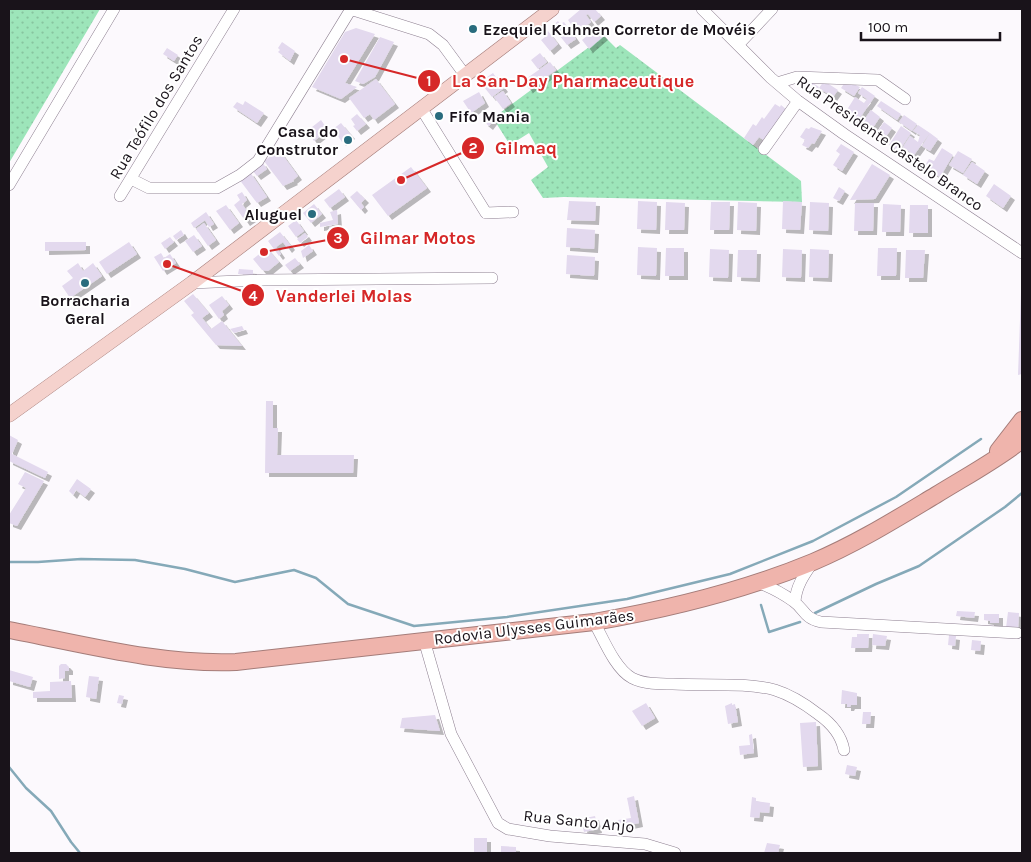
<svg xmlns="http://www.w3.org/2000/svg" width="1031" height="862" font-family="Karla,sans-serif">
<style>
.grass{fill:url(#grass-dots)}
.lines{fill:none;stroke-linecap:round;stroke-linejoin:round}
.stream{stroke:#85a9b8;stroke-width:2.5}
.building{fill:#e3d9ee;filter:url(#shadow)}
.minor-casing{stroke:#8e8091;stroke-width:12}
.major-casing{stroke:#a47c79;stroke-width:15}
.highway-casing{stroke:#a47c79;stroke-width:18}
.minor{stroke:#fff;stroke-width:11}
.major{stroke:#f5d2cd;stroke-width:14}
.highway{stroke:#efb4ac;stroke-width:16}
.poi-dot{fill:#296c7e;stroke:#fff;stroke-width:2}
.labels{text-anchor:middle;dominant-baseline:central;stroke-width:4;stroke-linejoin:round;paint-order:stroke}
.poi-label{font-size:16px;font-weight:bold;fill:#19131a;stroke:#fff;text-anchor:start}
.street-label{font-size:16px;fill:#19131a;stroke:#fff}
.leader{fill:none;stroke:#d62828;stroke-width:2}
.callout-dot{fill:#d62828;stroke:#fff;stroke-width:2}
.mark-label{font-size:15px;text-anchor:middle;font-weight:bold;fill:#fff}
.callout-label{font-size:18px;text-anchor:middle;font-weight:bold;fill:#d62828;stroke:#fff;stroke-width:4;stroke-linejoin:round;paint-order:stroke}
</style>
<defs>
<pattern id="grass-dots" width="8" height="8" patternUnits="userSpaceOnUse" patternTransform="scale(1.25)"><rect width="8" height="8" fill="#9de5ba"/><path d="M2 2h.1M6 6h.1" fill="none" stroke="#87c49f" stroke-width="1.8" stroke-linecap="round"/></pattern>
<filter id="shadow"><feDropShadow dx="4" dy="4" stdDeviation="0" flood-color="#0004"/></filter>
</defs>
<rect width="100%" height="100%" fill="#fcf9fd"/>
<path class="grass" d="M9,9H100L9,163Z
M604,36L616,48L620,45L801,181L802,202L564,197L543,198L531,180L548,167L529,133L510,145L493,118Z"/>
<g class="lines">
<path class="stream" d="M9,562H38L81,559L135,560L185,569L235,582L294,570L316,578L348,604L414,626L507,617L627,599L730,574L813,541L896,497L981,439
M761,605L769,632L800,622
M815,613L876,584L919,566L1005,507L1022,493
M9,767L26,788L51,811L71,842L80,853"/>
</g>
<path class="building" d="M581,9H595L601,16L594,22L588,14L586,15L591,22L577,33L568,20Z
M558,21L560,24L564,22L576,39L567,45L552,26Z
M356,28L375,34L345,83L357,87L341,99L312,87L345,32Z
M597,28L604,36L589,49L582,40Z
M548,31L558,44L550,51L541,40L545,37L544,35Z
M380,37L394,42L375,77L363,84L355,81Z
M282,42L295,51L290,61L278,52L280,50L278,48Z
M167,48L178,55L174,61L163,54Z
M540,53L547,62L538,69L531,60Z
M550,62L556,70L529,89L523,81Z
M493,73L504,88L492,97L480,82Z
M376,79L395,104L374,120L370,114L364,118L349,98Z
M808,80L819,87L814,94L803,87Z
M824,81L838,90L833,97L819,88Z
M846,81L860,87L854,96L841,88Z
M862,87L875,96L857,122L845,113L855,97L864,103L867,99L858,93Z
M503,91L511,103L503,109L494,97Z
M479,92L485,103L471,113L463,101Z
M245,101L264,113L257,123L233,107L237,102L243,105Z
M881,101L901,114L897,120L877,106Z
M775,104L780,107L781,105L787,110L765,141L759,137L753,145L744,138L753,124L756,126L762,117L764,119Z
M871,110L880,117L872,129L862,123Z
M357,114L366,124L357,131L353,126L355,125L351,119Z
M490,114L495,118L489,126L484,122Z
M904,115L917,124L912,131L899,122Z
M321,120L328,130L314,141L307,131Z
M884,122L892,128L885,138L877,132Z
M341,123L351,135L342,142L333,129Z
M918,125L930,133L914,155L903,147L910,136L918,142L920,135L913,131Z
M901,126L911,133L899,151L889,145Z
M811,127L822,131L814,144L812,143L808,148L802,145L805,140L800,137L806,128L809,129Z
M930,133L938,139L930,151L922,146Z
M841,144L854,152L842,171L833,165L840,154L836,151Z
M942,148L953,155L940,177L924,167L929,159L934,161Z
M279,150L298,176L293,180L294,181L283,186L264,161Z
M958,151L972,159L963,173L949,165Z
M262,162L267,169L257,176L252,170Z
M972,162L985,171L977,184L963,175Z
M872,164L890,175L875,199L850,200Z
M411,167L427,188L388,216L372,195Z
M250,172L267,197L257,203L239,179Z
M994,184L1011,196L1003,208L986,196Z
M839,187L845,191L839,201L833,198Z
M339,189L345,197L330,208L324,200Z
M357,191L365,199L361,203L364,207L361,210L350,197Z
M242,192L247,200L242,204L252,218L246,222L234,205L240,200L237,195Z
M569,201L596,202L595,221L567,220Z
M638,201L657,202L656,230L637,229Z
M783,201L802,202L800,230L782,229Z
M666,202L685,203L684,230H665Z
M711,202H730L729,230H710Z
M738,202L757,203L756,231L737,230Z
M810,202L829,203L828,231L809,230Z
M855,203H874L873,231H854Z
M314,204L322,214L311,223L303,213Z
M883,204L901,205L900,232H882Z
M226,205L239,223L230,230L216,211Z
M910,205H928V233H909Z
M337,210L338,224L320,227V223L333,220L330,212Z
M206,212L214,224L209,227L205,220L194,228L191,223Z
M296,220L304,231L296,237L288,226Z
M204,223L216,240L208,246L196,229Z
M340,226L341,233L330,234L329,227Z
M567,228L595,230L594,249L566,247Z
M181,230L184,235L176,240L173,236Z
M280,232L291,246L288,249L283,242L276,247L281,254L279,256L268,241Z
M305,233L308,237L300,243L297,239Z
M194,235L202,246L193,252L185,241Z
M170,237L174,242L165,249L161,243Z
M45,242H86V250L45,251Z
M129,242L137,254L107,274L99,262Z
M309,245L313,251L303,258L301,251Z
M638,247L657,248L656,276L637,275Z
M267,248L279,262L268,271L262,270L253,259Z
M666,248H684V276H665Z
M878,248H897L896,276H877Z
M710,249L729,250L728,278L709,277Z
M783,249L802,250L801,278L782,277Z
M810,249L829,250L828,278L809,277Z
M738,250H757L756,278L737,277Z
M906,250H925L923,278H905Z
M161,253L164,258L170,254L176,263L163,271L154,257Z
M567,255L595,257L594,276L566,274Z
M295,258L300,264L290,271L285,265Z
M78,263L83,271L93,263L102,276L70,298L62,286L73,278L67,271Z
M239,269L253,270V275L238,274Z
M1021,292H1022V374L1018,375Z
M193,294L209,313L202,318L211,329L222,321L242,346L216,345L191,315L194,313L184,301Z
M222,296L229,305L222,311L224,315L219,319L209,305Z
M242,326L244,330L234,333L230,329Z
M266,401H273V428H278L277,455H354L353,473H265Z
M9,435L18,440L12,454L48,472L45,478L9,461Z
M25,472L44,481L17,526L9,523V515L26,488L18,484Z
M77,479L91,489L85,497L76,490L73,495L69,491Z
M957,611L975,612L974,618L956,616Z
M1008,612L1019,613L1018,629L1006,628Z
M984,614H999V623H990V621L984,620Z
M857,634H869L868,648H851L852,637H857Z
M873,634L887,636L885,646L872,645Z
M949,635L956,636L955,646L948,645Z
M972,640L981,641L980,651L971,650Z
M61,664H66L69,667V671H65V678L59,679V666Z
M9,670L33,677L30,687L9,681Z
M89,676L99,677L96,699L86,697Z
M71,681L72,698H33V692L50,691V682Z
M842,690L857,693V705H851L850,707H847V704H841Z
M119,695L124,696L122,704L117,703Z
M646,703L655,718L642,726L632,711Z
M732,703V705L735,704L738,722L728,724L725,706Z
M863,712H871L870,724H862Z
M435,715L440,731L400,728L402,718Z
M816,722L818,766L803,767L800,723Z
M752,734L754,753L740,755L739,746L750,745L749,735Z
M847,765L857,767L855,776L845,774Z
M634,796L639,823L620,827L618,820L631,818L627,798Z
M752,797L756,798V801L770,803L769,813L760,812L759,818L750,817Z
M595,816L598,829L584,832L581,819Z
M474,838H487V853H474Z
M767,843L780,845L778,853H764Z
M501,846L516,847V853H501Z"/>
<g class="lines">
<g class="minor-casing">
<path id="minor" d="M350,9L429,34L443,45L465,75
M702,9L771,78L798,101L844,134L1022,253
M738,45L772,9
M777,83L797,77L878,80L905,99
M421,108L486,213L513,212
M764,149L798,101
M131,179L149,188H217L240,175L258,161L351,9
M9,185L114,9
M120,196L234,9
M192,283L264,280L492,278
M757,582C770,587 782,593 793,601C805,609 803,618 821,622L1017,633
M795,602C796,586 804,575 813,562
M594,622C603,638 615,669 632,678C643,684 660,684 673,684C704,686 746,682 775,690C791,695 805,704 818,714C831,723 841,734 844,750
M424,640L451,734L498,823L508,829L550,836L645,844L675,853"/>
</g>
<g class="major-casing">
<path id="major" d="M9,415L192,283L552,9"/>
</g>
<g class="highway-casing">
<path id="highway" d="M998,451L1022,420
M9,630C83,644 160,665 236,662L594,622C669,609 743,591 813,562C856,544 896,519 936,495C965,477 995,461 1022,440"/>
</g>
<use href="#minor" class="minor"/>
<use href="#major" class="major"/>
<use href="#highway" class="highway"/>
</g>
<g class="poi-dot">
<circle cx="473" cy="29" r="5"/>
<circle cx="439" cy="116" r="5"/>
<circle cx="348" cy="140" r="5"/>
<circle cx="312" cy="214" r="5"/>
<circle cx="85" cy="283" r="5"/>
</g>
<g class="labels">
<g class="poi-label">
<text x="483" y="29">Ezequiel Kuhnen Corretor de Movéis</text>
<text x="449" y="116">Fifo Mania</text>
<text x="338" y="131" text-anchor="end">Casa do<tspan x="338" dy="18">Construtor</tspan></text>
<text x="302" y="214" text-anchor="end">Aluguel</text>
<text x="85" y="300" text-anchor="middle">Borracharia<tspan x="85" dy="18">Geral</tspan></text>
</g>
<g class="street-label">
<text transform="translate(156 107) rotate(-59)">Rua Teófilo dos Santos</text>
<text transform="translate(890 143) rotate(35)">Rua Presidente Castelo Branco</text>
<text transform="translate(534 627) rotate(-7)">Rodovia Ulysses Guimarães</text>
<text transform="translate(579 821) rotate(6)">Rua Santo Anjo</text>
</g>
</g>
<path class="leader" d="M344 59L429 81M401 180L473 148M264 252L338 238M167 264L253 295"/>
<g class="callout-dot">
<circle cx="344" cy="59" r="5"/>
<circle cx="401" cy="180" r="5"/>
<circle cx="264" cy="252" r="5"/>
<circle cx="167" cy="264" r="5"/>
<circle cx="429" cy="81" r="12"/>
<circle cx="473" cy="148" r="12"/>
<circle cx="338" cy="238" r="12"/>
<circle cx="253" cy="295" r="12"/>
</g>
<g class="mark-label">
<text x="429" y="86">1</text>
<text x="473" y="153">2</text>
<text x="338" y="243">3</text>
<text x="253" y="301">4</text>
</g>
<g class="callout-label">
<text x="573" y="87">La San-Day Pharmaceutique</text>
<text x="526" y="154">Gilmaq</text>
<text x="418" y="244">Gilmar Motos</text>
<text x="344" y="302">Vanderlei Molas</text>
</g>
<rect width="1031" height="862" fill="none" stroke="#19131a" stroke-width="20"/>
<path d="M861 32v8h139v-8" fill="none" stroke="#19131a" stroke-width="2.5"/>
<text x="868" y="32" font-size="15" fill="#19131a" stroke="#ffffff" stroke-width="4" paint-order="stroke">100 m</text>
</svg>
